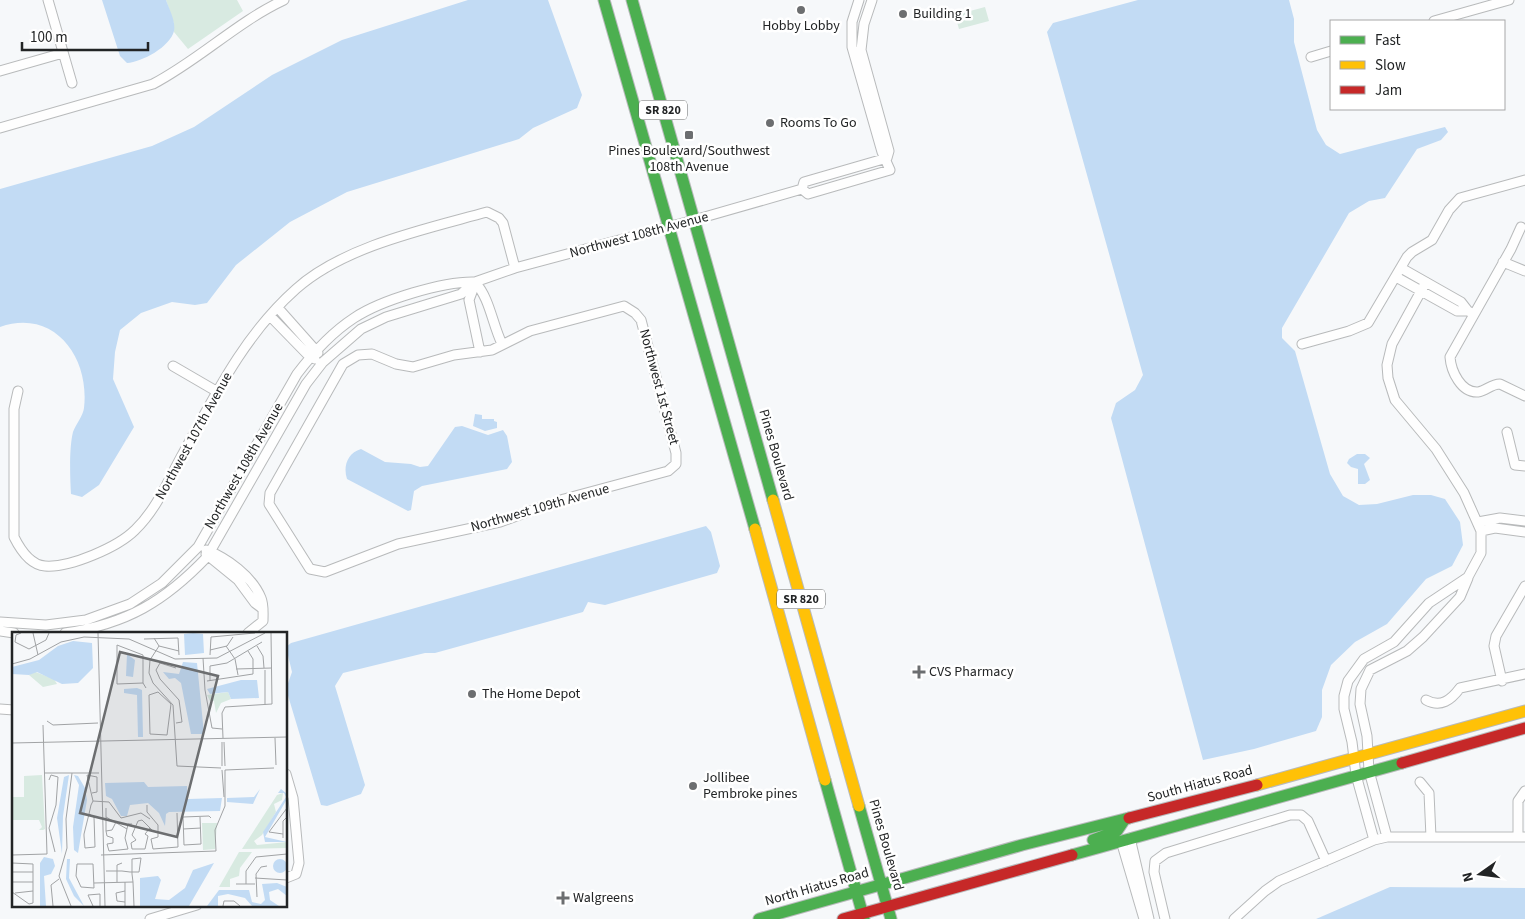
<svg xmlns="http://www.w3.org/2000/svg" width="1525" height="919" font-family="'Source Sans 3',sans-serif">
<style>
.green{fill:#d8eae1}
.water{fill:#c2dbf4}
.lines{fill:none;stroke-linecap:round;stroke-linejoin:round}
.street-casing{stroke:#b8babb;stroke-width:11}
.fast-casing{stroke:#b8babb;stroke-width:13}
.slow-casing{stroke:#b8babb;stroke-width:13}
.jam-casing{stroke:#b8babb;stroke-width:13}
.street{stroke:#fefefe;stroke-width:9}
.fast{stroke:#4caf50;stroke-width:11}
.slow{stroke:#ffc107;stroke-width:11}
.jam{stroke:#c62828;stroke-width:11}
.poi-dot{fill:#6c6e70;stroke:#fff;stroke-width:2}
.labels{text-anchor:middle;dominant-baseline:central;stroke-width:5;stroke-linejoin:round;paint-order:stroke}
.shield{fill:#fff;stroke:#646666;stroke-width:1}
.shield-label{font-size:12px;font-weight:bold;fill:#222425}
.poi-label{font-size:14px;fill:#222425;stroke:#fff;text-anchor:start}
.street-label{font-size:14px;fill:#222425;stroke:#fff}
.inset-road{fill:none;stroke:#a1a3a5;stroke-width:1}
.view{fill:#6c6e70;fill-opacity:0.15;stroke:#6c6e70;stroke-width:2.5}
.inset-edge{fill:none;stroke:#222425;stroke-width:2.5}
</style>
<rect width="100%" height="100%" fill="#f6f8fa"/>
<path class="green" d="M166,0H237L243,11L188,49L174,32V24Z
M985,7L989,21L959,29L955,15Z"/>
<path class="water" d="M102,0H166C169,9 176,21 174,31C170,47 142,62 127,63L120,56Z
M468,0H548L582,95L577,108L533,128L519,139L347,192L290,222L236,265L207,303L195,305L172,302L141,313L120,330L115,352L113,379L134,427L99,485L82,497L71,494C70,477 69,448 73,432C76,424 83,416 84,408C90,357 54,308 0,327V189L152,146L194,127L272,75L342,40Z
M1138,0H1289L1294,19V42L1317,130L1326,145L1340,154L1445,127L1448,132L1441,140L1417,149L1385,198L1369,201L1349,213L1282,328V338L1295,351L1330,474L1343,496L1359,505L1377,504L1413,495H1431L1445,499L1460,522L1463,545L1452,566L1426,579L1387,624L1355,642L1331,665L1322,690V717L1316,731L1254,749L1203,760L1111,418L1116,403L1135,390L1143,375L1047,32L1053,23Z
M475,414L482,415V419H494V421L497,422V428L485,431L473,426Z
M462,426L488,435L503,430L507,436L512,462L507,469L422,486L414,491L411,510L408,511L347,479C343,467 347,453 361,449L385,462L411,464L420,467L428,466L455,427Z
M1357,454H1365L1370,458L1364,464L1370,480L1365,484H1358V469L1351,467L1347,463L1349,459Z
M706,526L711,532L720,566L717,573L605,605L588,602L583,612L435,653H425L343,673L335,686L365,785L361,794L327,806L321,805L286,689L292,672L286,647L291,643Z
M1390,887L1525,888V919H1316Z"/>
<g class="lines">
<g class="street-casing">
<path id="street" d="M48,0L72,83
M872,0L864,24L861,50L889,151L887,158
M1434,21L1509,0
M1311,57L1331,51
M0,71L63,53
M0,128L153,84C199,60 237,22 284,0
M802,189L808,194L890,170L882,152L852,47V22L859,0
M802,189L804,182L887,158
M1521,227L1511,249L1450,357C1451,371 1461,393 1478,392C1486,391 1491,384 1500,384L1525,396
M1503,262L1525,271
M1401,268L1461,302L1468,311
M1396,277L1457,311H1468L1474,314
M475,282C490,299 492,323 502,344
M475,284L469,300L480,352
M624,306L635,313L641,320L676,453V464L668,471L564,499L500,522L398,544L325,572L310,569L269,504L270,493L343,364L358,355L372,354L396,364L413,367L454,355L492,350L530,331Z
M278,308L318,353
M270,316L310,357L315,359
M1302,344L1349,331L1368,323L1407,257L1412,252L1432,240L1449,210L1460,198L1525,180
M173,366L216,391
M18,391L14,409V537C20,549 30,565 45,566C70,568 118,547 135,530C156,510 168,481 181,457C214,397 244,335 296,289C344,246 426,229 487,212L499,218L503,223L515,268
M1507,432L1515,465L1525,466
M1478,522L1500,518L1525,521
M1481,531L1495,528L1525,532
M206,550C227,558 252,576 261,598C264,605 263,614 263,621L248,633
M206,554L238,580L255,603L263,609
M0,622L46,625L86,620L130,604L162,583L198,547L297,374C313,353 331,333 354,318C381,300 444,281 475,282
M0,631L14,633
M65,633C127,624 165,601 207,557L306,384L323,362L361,329L386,317L461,294L475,282L515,268L694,220L802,189
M1502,681L1494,646L1496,636L1525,586
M1426,700C1441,708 1451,700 1460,688L1525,674
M0,709L14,710
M286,774L293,798L299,863L296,874L286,878
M1420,782L1429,793L1431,837
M1387,837L1369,771L1367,736L1360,704L1361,689L1370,670L1407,651L1423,637L1460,597L1468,578
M1518,837V801L1525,791
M1130,838L1149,919
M1374,840L1356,775L1352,742L1344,709V696L1348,681L1364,659L1394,642L1429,603L1468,577L1481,553V531L1464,493L1436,449L1395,400L1388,378L1387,365L1392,344L1426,282
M1121,841L1144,919
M150,919L197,905
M1165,919L1154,872L1155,861L1166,853L1290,815H1301L1308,821L1326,861
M1234,919L1265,891L1279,881L1374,840L1387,837H1525"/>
</g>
<g class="fast-casing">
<path id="fast" d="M604,0L755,529
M632,0L773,500
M825,780L864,919
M859,806L891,919
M1093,840L1117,831L1125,819
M1072,855L1402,763
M759,919L1022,845L1129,818"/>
</g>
<g class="slow-casing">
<path id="slow" d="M773,500L859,806
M755,529L825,780
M1257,785L1525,711"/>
</g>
<g class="jam-casing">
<path id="jam" d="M1402,763L1525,728
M1129,818L1257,785
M843,919L1072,855"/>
</g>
<use href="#street" class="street"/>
<use href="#fast" class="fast"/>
<use href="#slow" class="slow"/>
<use href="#jam" class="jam"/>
</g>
<g class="poi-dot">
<circle cx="801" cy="10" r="5"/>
<circle cx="903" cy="14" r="5"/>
<circle cx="770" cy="123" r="5"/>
<rect x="684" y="130" width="10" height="10" rx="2.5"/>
<path d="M916.5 664.5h5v5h5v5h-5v5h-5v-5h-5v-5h5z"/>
<circle cx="472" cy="694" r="5"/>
<circle cx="693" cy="786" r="5"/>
<path d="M560.5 890.5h5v5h5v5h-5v5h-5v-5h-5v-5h5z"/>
</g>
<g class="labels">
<g class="shield">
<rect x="639" y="100.5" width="48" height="19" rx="4"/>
<rect x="777" y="589.5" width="48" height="19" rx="4"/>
</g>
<g class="shield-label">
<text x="663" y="110">SR 820</text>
<text x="801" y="599">SR 820</text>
</g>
<g class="poi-label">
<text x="913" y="14">Building 1</text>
<text x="801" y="26" text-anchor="middle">Hobby Lobby</text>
<text x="780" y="123">Rooms To Go</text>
<text x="689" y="151" text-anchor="middle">Pines Boulevard/Southwest<tspan x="689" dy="16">108th Avenue</tspan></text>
<text x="929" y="672">CVS Pharmacy</text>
<text x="482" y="694">The Home Depot</text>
<text x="703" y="778">Jollibee<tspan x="703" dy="16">Pembroke pines</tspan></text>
<text x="573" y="898">Walgreens</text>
</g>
<g class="street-label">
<text transform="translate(639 235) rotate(-15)">Northwest 108th Avenue</text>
<text transform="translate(659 387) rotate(75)">Northwest 1st Street</text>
<text transform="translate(194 436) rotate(-61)">Northwest 107th Avenue</text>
<text transform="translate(776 455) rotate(74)">Pines Boulevard</text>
<text transform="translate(244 466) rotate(-60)">Northwest 108th Avenue</text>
<text transform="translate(540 508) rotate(-16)">Northwest 109th Avenue</text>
<text transform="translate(1200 784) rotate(-15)">South Hiatus Road</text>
<text transform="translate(886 845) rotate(74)">Pines Boulevard</text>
<text transform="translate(817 887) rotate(-16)">North Hiatus Road</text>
</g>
</g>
<g transform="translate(12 632)">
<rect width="275" height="275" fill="#f6f8fa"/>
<path d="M21,39L42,47L45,52L31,55L17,43ZM216,60L219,67L209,71L204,81L202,69H198L195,63ZM30,143L33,197L31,198H27L30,195L27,188H0V165H12V144ZM271,161L270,168L262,172L264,180L250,203L242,209L245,213L275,210V216L230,217L265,163ZM190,191H205L203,217L191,218ZM227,220H240L228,236L227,244L218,247V255H207Z" fill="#d8eae1"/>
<path d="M181,1L191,2L192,21L173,23L172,2ZM61,9L80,11L81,36L66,51L50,52L25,40L17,43L0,42V35L27,28L46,14ZM115,22L123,28L121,45L114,44ZM171,30L185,31L192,102H179L169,51L163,46L157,47L151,40L167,42ZM229,48H245L247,66L219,67L216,60L198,62L195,57ZM125,56L130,58L131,105H126L125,63L112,61V57ZM57,143L51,184L50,222L45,186L52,145ZM62,143L66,144L73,156L75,168L66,221L62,218L61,195L67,153ZM132,150L136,155L175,154L176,167L210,166L208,179L157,180L154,182L153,194L147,181L136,171L118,173L115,184H109L100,167L94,164L93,151ZM248,157L241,172L215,170V166L242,165ZM269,157L275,162V167L253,205L275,210H253L251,200L274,165L272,161H266ZM32,225L41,227L43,234L39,242L32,244L34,274H28V231ZM261 234a7 7 0 1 1 14 0a7 7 0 1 1-14 0ZM55,227H58L57,246L72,274L62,264L54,247ZM202,231L177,274H128V246L146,244L149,248L143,267L157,268L173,256L181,238ZM265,251L275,255V264L266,257L257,260L258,268L267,274H240L233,266L216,262L206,264V274H195L207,258H237L240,270L249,272L253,268L250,252Z" fill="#c2dbf4"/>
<path class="inset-road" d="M9,1L4,3L3,10L17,17L34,8L37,1M21,1L26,23M86,1L93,274M142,6L147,14L167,19M132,7L166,6L167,23M147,14L138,28L137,41L141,51L161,73L165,134M214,14L223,27L226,43M245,14L251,24L252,36M198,18L215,14L221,5M198,23L199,5L243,1M191,26L193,58L200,96L210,97M0,32L18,27L49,10L72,5L117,7L163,27L205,26L253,1M224,37L260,36M195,49L241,42V27L236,19M198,49V34L215,31L250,10M131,51V23L105,13V52L131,51L134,56M146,60L159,72L155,103L138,102L137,63ZM253,73V38M35,89L41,93L86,91M164,91L170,90L167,68L148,47L144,38L148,31L164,36M211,106L210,81L213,75L260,72L259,1M263,106L264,133M210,110V134M212,110L213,134M0,111L275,105M165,134L209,136M210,138L212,165M213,138L262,136M33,141H87M37,148L39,143L46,145L44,173L37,196L43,220M81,169L97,170L109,186L129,181L138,187M135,173V180L146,193V205L139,207L141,217L166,215L165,181M94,176V199M77,182L82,185L83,215L73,216L72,204V202L77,182L79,173L81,169L75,143L85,145V160L80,161M94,185L115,197M188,185L189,212L172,213L171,185L197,184L199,186M104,190L100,198L94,199L95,204L101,206V211L95,212L97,219L116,217L113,206L116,192H120M138,196L133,202L136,204L133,217H120L119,211L124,208L120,203L126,189L130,188L141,199M171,197L189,196M271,202L257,200L275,176M271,206V189L275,185M0,223L35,222L31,93M89,223L204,219L203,198L213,174V138M0,231L21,232V271L17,272L0,260M65,232H81L82,256L69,255L64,244ZM94,239H110L118,240H127L129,226L120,227V242L121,250L122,274M0,240H21M243,246L275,248M0,250H21M105,250V233L110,231M113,250V274M82,251L121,250M224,252H243M234,252V239L244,225L275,222M113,259L104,261L105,269L113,270M3,261L21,259M245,265L244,242L249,235L255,234M41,274L39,253L47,247M59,274L47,244L55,216L54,187L60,141M81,274L76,263L88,262V274M211,274L212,269H222L228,274"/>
<path class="view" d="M108,20L206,44L165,205L68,181Z"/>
<rect width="275" height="275" class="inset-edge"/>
</g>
<rect x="1330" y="20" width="175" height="90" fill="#ffffff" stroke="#a7a7a8"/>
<rect x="1340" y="36" width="25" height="8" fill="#4caf50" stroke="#a7a7a8"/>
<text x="1375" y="45" font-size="15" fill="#222425">Fast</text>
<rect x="1340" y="61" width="25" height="8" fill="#ffc107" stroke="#a7a7a8"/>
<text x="1375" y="70" font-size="15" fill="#222425">Slow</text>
<rect x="1340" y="86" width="25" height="8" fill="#c62828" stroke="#a7a7a8"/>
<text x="1375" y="95" font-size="15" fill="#222425">Jam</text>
<g transform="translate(1480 874) rotate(256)" stroke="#ffffff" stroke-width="4" paint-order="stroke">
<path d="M0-4L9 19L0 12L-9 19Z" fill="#222425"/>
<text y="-8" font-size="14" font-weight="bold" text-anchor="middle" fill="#222425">N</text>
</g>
<path d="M22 42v8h126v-8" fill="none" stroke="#222425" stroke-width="2.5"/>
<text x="30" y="42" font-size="15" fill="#222425" stroke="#ffffff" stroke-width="4" paint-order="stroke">100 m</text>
</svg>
